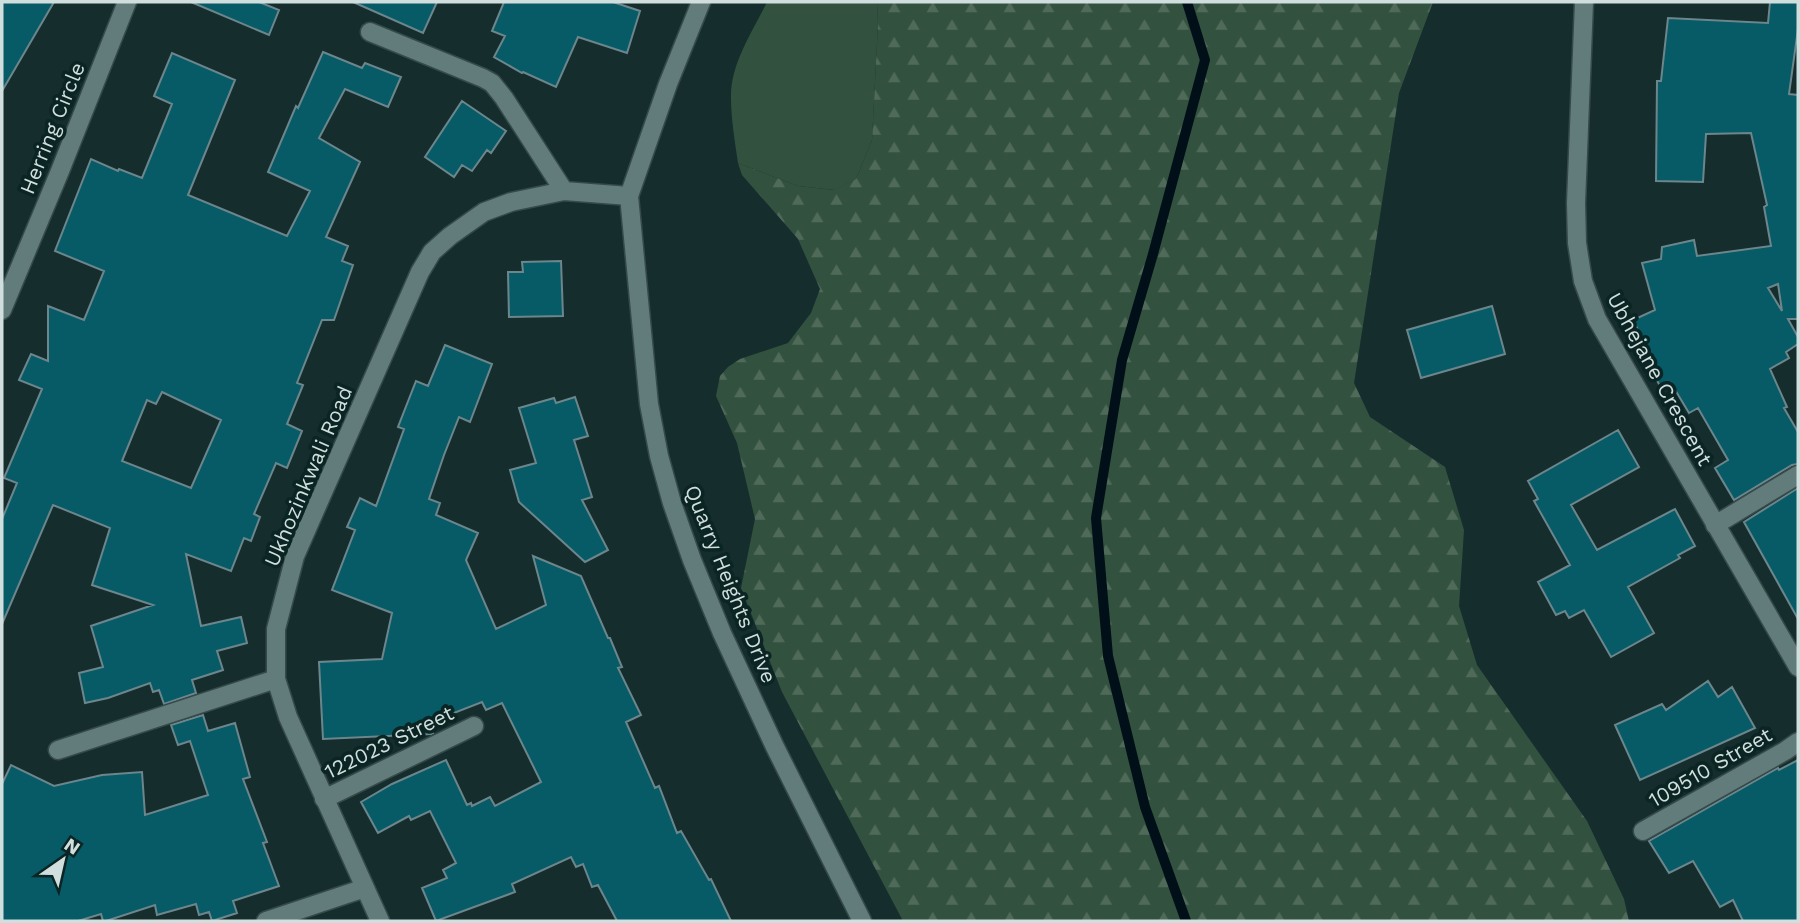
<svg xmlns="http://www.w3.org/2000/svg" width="1800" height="923" font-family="'Work Sans',sans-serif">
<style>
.green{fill:#33513f}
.forest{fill:url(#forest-firs)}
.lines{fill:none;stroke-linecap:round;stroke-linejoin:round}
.stream{stroke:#011018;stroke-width:10}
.building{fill:#065b67;stroke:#6c868c;stroke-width:2;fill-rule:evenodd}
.lane-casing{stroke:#364a4a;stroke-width:21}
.street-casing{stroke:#364a4a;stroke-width:21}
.lane{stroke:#617c7b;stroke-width:18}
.street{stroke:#617c7b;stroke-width:18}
.labels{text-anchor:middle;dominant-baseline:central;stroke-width:7;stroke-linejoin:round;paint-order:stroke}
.street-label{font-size:21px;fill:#d0dfde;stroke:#0b2424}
</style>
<defs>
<pattern id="forest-firs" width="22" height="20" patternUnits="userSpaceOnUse" patternTransform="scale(1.75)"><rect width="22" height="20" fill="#33513f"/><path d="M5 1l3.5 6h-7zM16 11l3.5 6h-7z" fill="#506a5a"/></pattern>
</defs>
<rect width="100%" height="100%" fill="#152e2d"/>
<path class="green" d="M767,2H877L878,24L872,140L856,179L835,190L798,186L738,163C735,142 731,119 731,98C730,64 753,31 767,2Z"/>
<path class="forest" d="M877,2H1433L1399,93L1354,383L1370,417L1445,467L1464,530L1459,606L1477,665L1587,821L1624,899L1629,921H903L782,692L741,588L755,519L737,443L716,396L720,376L728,367L740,359L788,343L811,313L820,289L798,239L742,175L738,163L798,186L834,190L856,179L872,140L878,24Z"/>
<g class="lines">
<path class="stream" d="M1186,921L1145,807L1108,656L1096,518L1122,360L1153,254L1205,60L1187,2"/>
</g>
<path class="building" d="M2,2H54L2,91Z
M191,2H259L279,10L269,35Z
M353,2H437L423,33Z
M504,2H613L640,11L627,53L578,37L556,87L523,72L522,73L494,57L505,36L492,31Z
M1770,2H1798V29L1789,94L1798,95V319H1788L1798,337V344L1786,352L1789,358L1770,369L1787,407L1784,408L1798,432V464L1792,465L1734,500L1715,468L1728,460L1698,408L1689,413L1671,383L1661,388L1636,341L1642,338L1633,320L1655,310L1642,263L1661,259L1662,247L1694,240L1697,256L1771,246L1764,207L1767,205L1751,133L1706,134L1703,182L1656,181L1657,81H1661L1668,18L1768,23ZM1778,284L1782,311L1768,288Z
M323,52L362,68L365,63L401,77L388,107L345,89L319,138L360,162L326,237L348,246L342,261L353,265L334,320H322L297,383L303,385L287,424L302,431L287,468L276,463L254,514L260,517L251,541L244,538L231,571L186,554L201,626L241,617L247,643L217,651L223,670L192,680L196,693L164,704L159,690L153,692L150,683L108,698L85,703L79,673L103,667L91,626L153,605L92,585L110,528L53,505L2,624V519L17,483L4,478L42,389L19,380L31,354L48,361V306L84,320L104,271L55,251L91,159L118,171L119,169L142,178L172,104L154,96L172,53L235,80L188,195L287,236L310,191L268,172L296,106L298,108ZM162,392L221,420L191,488L122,461L147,400L156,404Z
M462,101L506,131L491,153L487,150L472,171L462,165L454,177L425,157Z
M561,261L563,316L509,317L508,272H523L522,262Z
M1492,306L1505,354L1421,378L1407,330Z
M445,345L492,364L470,422L459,417L444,455L429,499L440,503L436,515L478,533L466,560L496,629L546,605L533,556L581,576L608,638H610L622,667L618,668L641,715L626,722L655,788L659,786L677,833L681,831L709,880L711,879L731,921H617L598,885L592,887L583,864L576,867L571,857L512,884L515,892L436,921L422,888L447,878L443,870L456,863L430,811L411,820L409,816L378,833L361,802L392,784L446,760L467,805L471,803L472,806L490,797L495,806L541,782L502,703L486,710L482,702L428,723L433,733L431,734L323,739L319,662L382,659L392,613L332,590L355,530L347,527L360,498L376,506L404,429L398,427L416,381L428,386Z
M575,397L588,436L574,440L592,497L582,500L608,550L585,562L519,502L510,470L536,463L519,408L554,398L556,403Z
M1618,430L1639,467L1571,505L1597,550L1675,509L1695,546L1678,555L1680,558L1628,587L1654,633L1611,657L1584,610L1569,618L1565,611L1556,615L1538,582L1570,565L1534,501L1538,499L1528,481Z
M1798,488V619L1744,522Z
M1708,681L1718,697L1732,687L1755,728L1640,780L1615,725L1662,704L1666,710Z
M203,715L208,731L235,723L250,777L243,779L267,842L263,843L279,886L233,901L237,913L212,921L209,912L199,915L196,904L157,915L155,905L106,921H103L101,914L78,921H2V784L11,765L54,786L102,775L142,772L145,815L208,795L190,741L178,745L171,725Z
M1798,760V921H1743L1733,900L1720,907L1693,861L1669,873L1649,841L1778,768L1779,770Z"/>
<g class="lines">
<g class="lane-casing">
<path id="lane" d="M1715,525L1798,475
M1643,831L1785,751L1798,742"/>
</g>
<g class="street-casing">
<path id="street" d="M701,2L668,84L629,196L649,404L659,456L672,503L692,560L722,633L775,747L862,921
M1584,2L1576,203L1577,243L1583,281L1597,319L1798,667
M370,32L483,78L492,83L504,98L564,191
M2,310L60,171L127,2
M58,750L276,679
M324,799L474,726
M266,921L365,888
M380,921L288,717L276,679V629L295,556L420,272L432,252L450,236L484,212L511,202L564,191L629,196"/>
</g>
<use href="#lane" class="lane"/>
<use href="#street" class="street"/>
</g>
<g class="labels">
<g class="street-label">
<text transform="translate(52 128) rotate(-68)">Herring Circle</text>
<text transform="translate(1660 379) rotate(61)">Ubhejane Crescent</text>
<text transform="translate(308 476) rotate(-67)">Ukhozinkwali Road</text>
<text transform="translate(731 584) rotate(68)">Quarry Heights Drive</text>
<text transform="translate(389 742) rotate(-26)">122023 Street</text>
<text transform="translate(1710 767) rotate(-30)">109510 Street</text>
</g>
</g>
<rect width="1800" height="923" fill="none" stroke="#d0dfde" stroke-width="7"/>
<g transform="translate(63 860) rotate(34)" stroke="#0b2424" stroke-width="5" paint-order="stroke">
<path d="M0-5L12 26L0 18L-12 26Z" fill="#d0dfde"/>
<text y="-10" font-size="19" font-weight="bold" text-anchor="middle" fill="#d0dfde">N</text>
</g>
</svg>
